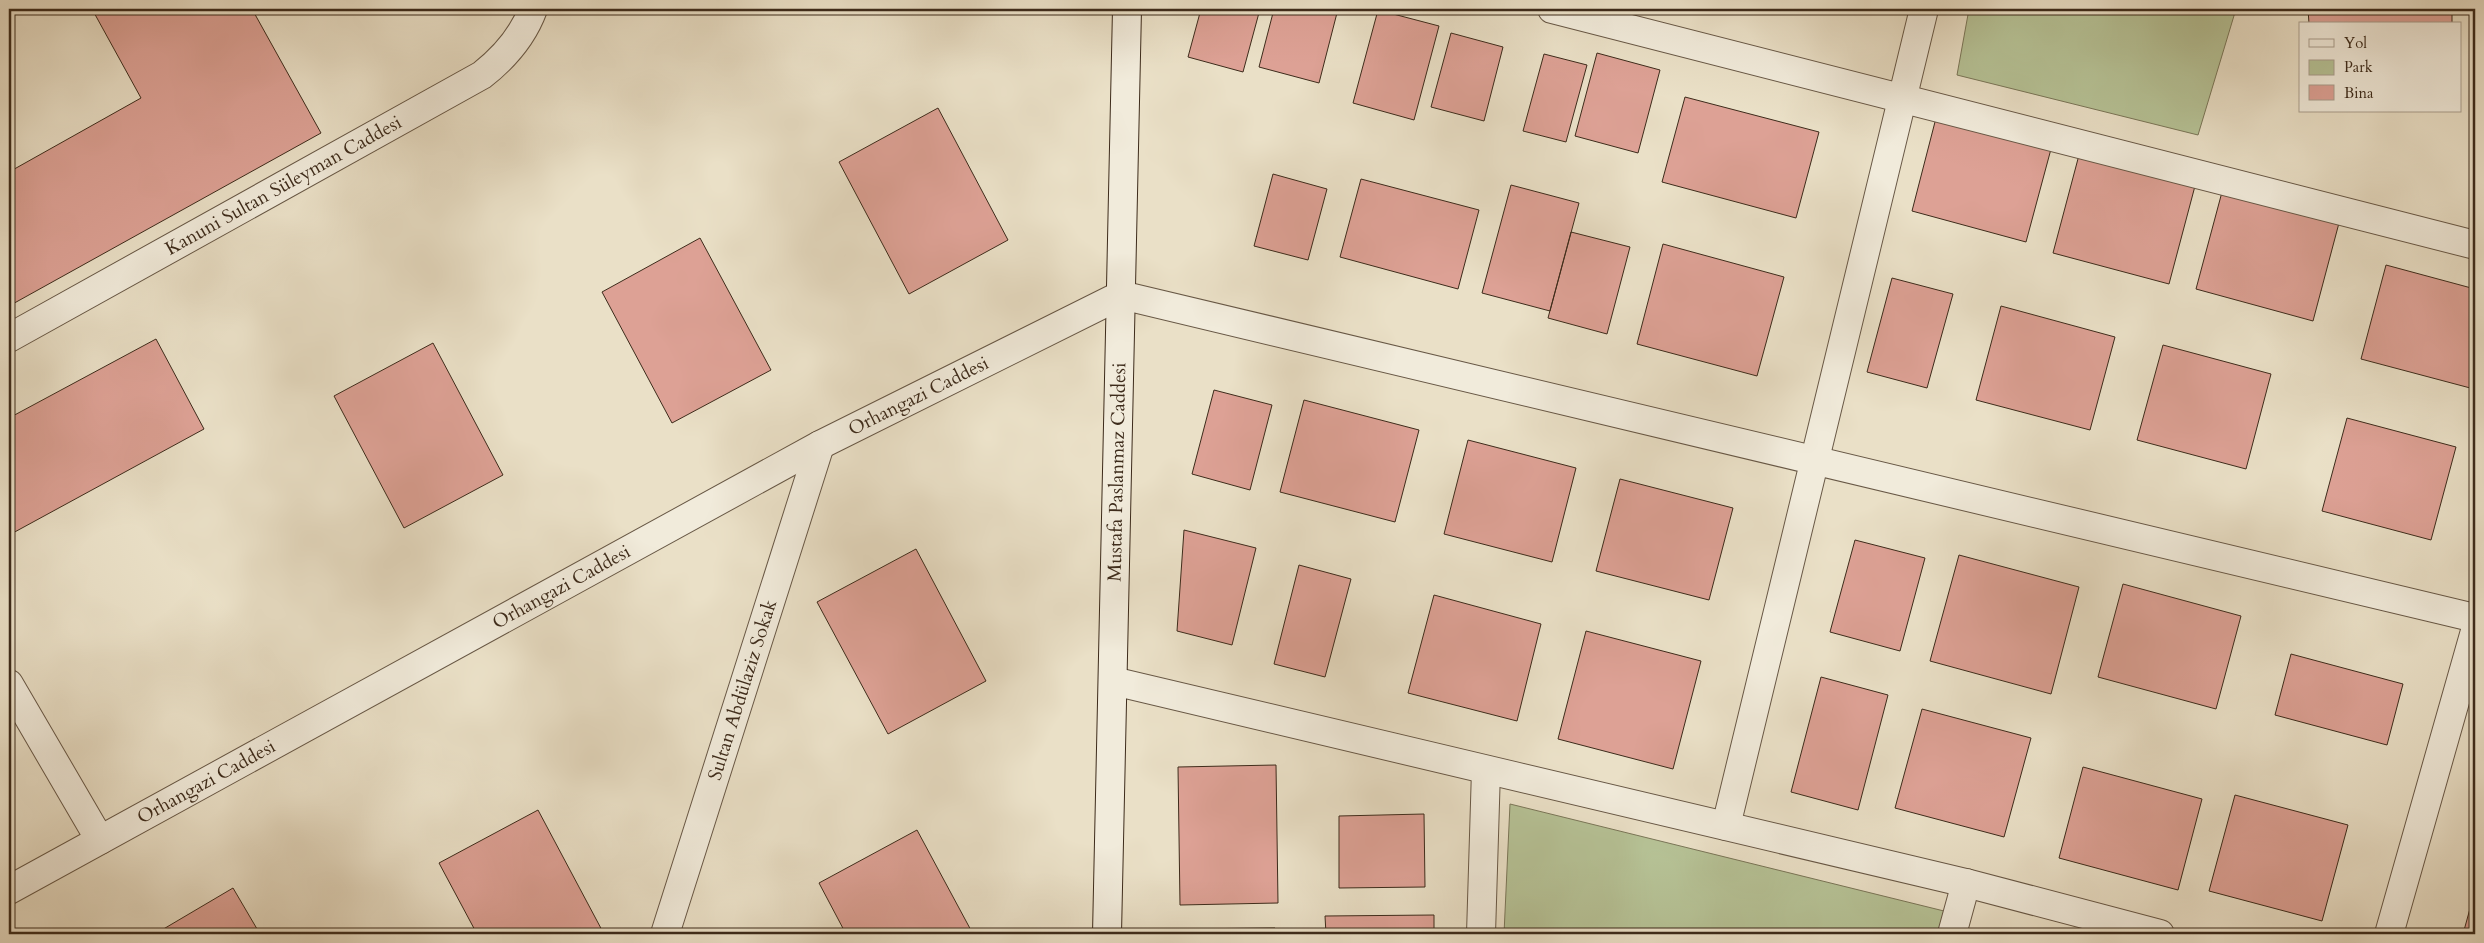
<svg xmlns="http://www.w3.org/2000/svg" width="2484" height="943" font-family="Cardo,serif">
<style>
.green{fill:#b6c296;stroke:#7a7658}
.building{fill:#dda195;stroke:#3d2b1b}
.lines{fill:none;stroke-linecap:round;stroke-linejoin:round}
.street-casing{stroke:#685846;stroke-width:30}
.secondary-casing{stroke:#3d2b1b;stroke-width:30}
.street{stroke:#f1ebdb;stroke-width:28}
.secondary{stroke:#f1ebdb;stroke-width:28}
.labels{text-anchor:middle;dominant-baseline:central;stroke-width:5;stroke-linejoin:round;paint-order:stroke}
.street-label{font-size:19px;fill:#3d2b1b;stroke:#f1ebdb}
</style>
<rect width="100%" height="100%" fill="#eae0c7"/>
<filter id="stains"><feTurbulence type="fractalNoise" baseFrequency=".004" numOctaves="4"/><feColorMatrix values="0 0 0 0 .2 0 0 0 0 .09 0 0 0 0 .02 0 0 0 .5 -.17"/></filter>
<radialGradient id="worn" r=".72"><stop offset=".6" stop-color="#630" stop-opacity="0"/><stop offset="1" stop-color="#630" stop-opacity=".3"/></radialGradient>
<path class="green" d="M1969,9H2236L2198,135L1957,75Z
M1510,804L1944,911L1938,934H1504Z"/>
<path class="building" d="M92,9H252L321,133L9,306V172L141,98Z
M1201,9H1260L1243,72L1188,57Z
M1274,9H1338L1319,83L1259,67Z
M2308,9H2452V24H2309Z
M1378,10L1439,26L1414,120L1353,103Z
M1451,33L1503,47L1484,121L1431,107Z
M1597,53L1660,70L1638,153L1575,136Z
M1544,54L1587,65L1566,142L1523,131Z
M1685,97L1819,132L1796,218L1662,182Z
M938,108L1008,240L909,294L839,162Z
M1936,118L2051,149L2026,242L1912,211Z
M2079,155L2195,186L2169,284L2053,253Z
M1273,174L1327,189L1308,260L1254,246Z
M1361,179L1479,210L1458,289L1340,257Z
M1511,185L1579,203L1550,311L1482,293Z
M2222,192L2339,223L2313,321L2196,289Z
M1571,232L1630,247L1607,334L1548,318Z
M700,238L771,370L672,423L602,292Z
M1663,244L1784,277L1757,376L1637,344Z
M2386,265L2475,289L2474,389L2361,359Z
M1892,278L1953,294L1927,388L1867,372Z
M2001,306L2115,337L2090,430L1976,400Z
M156,339L204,429L11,534L9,418Z
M433,343L503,475L404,528L334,396Z
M2163,345L2271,374L2246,469L2137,440Z
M1214,390L1272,405L1250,490L1192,474Z
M1304,400L1419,430L1395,522L1280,492Z
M2347,418L2456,447L2431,540L2322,511Z
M1468,440L1576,468L1552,562L1444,534Z
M1620,479L1733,508L1709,600L1596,571Z
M1184,530L1256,548L1232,645L1177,631Z
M1855,540L1925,558L1900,651L1830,632Z
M916,549L986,681L888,734L817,602Z
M1959,555L2079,587L2051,694L1930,661Z
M1299,565L1351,579L1325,677L1274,664Z
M2123,584L2241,616L2216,709L2098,677Z
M1434,595L1541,624L1517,721L1408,693Z
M1586,631L1701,661L1673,769L1558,739Z
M2291,654L2403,684L2387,745L2275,715Z
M1821,677L1888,695L1858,810L1791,792Z
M1922,709L2031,738L2004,837L1895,808Z
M1276,765L1278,903L1180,905L1178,767Z
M2083,767L2202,799L2178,890L2059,858Z
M2235,795L2348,825L2322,921L2209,891Z
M538,810L604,934H477L439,863Z
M1424,814L1425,887L1339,888V816Z
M917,830L973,934H846L819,883Z
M233,888L260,934H155Z
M2471,905L2475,906V934H2463Z
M1434,915V934H1326L1325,916Z
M1275,928V934H1174V929Z"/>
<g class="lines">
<g class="street-casing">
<g id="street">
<path d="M1552,9L2475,245"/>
<path id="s1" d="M9,338L482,75C505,57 523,36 533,9"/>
<path d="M1113,681L1966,883L2160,934"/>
<path d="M9,684L100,840"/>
<path d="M1726,826L1924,9"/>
<path id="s2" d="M9,890L820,445L1121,295L2475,618"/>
<path id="s3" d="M665,934L820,445"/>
<path d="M1481,934L1486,770"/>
<path d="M1952,934L1966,883"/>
<path d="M2389,934L2475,631"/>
</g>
</g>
<g class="secondary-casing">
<g id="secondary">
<path id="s4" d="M1107,934L1127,9"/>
</g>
</g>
<use href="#street" class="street"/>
<use href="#secondary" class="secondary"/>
</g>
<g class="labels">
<g class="street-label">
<text stroke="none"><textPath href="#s1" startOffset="314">Kanuni Sultan Süleyman Caddesi</textPath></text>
<text stroke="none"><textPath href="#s2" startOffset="1035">Orhangazi Caddesi</textPath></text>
<text stroke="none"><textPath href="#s4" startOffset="462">Mustafa Paslanmaz Caddesi</textPath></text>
<text stroke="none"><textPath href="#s2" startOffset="630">Orhangazi Caddesi</textPath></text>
<text stroke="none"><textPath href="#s3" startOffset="256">Sultan Abdülaziz Sokak</textPath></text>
<text stroke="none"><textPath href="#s2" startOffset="225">Orhangazi Caddesi</textPath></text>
</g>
</g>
<rect width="2484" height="943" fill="none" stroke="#eae0c7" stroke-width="30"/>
<rect x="10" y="10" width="2464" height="923" fill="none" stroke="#3d2b1b" stroke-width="2.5"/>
<rect x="15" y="15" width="2454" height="913" fill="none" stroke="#3d2b1b"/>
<rect x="2299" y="22" width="162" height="90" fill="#f1ebdb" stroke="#a99e8e"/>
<rect x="2309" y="39" width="25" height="8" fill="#f1ebdb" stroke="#a99e8e"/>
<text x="2344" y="48" font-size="15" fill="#3d2b1b">Yol</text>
<rect x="2309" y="60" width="25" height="15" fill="#b6c296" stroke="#a99e8e"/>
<text x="2344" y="72" font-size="15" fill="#3d2b1b">Park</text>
<rect x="2309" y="85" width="25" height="15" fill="#dda195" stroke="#a99e8e"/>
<text x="2344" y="98" font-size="15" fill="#3d2b1b">Bina</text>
<rect width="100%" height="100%" filter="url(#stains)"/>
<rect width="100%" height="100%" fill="url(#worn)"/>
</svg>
